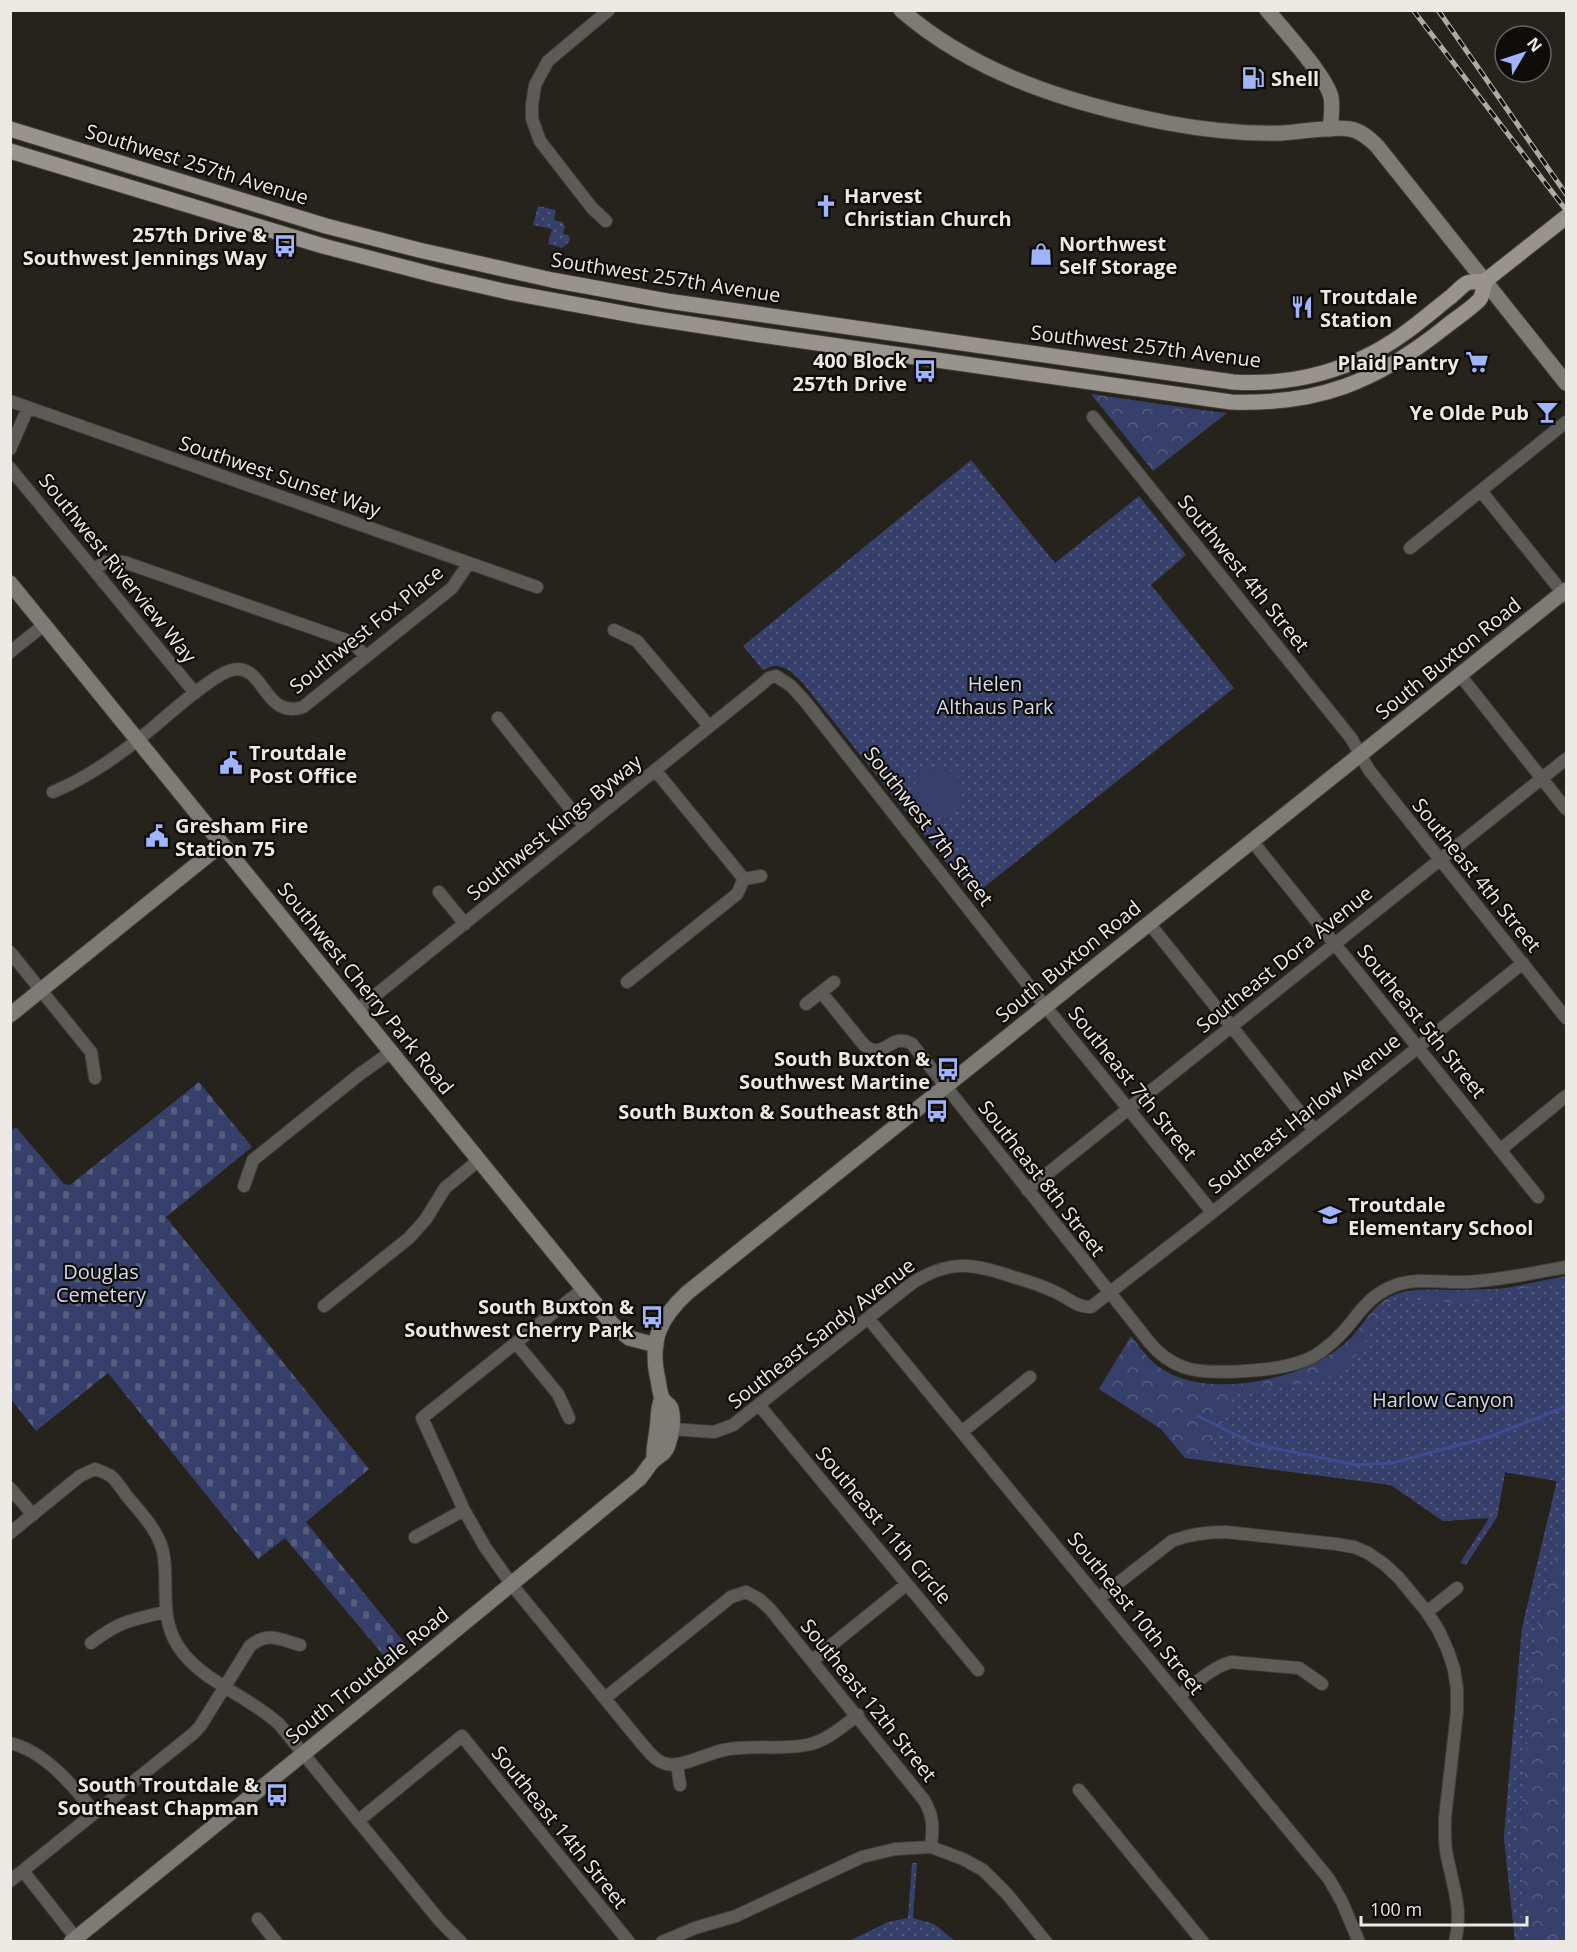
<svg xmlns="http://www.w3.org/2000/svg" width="1577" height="1952" font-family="'Open Sans',sans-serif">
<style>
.forest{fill:url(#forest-crowns)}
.cemetery{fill:url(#cemetery-stones)}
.park{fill:url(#park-dots)}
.pitch{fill:#37406a}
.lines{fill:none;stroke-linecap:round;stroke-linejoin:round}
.stream{stroke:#3e4b92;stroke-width:3}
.street-casing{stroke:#423e38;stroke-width:14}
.secondary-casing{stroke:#423e38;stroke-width:17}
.primary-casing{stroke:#423e38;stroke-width:17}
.street{stroke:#5d5b58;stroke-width:12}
.secondary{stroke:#7e7b76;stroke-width:15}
.primary{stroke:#98948d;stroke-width:15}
.rail-casing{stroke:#adaaa5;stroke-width:5}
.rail{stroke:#0e0c09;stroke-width:3;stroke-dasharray:9;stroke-linecap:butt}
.labels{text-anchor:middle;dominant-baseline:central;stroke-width:4.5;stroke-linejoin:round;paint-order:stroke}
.poi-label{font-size:20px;font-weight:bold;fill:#ece9e5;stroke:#0e0c09;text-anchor:end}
.street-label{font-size:20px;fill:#ece9e5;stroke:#0e0c09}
.park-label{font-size:20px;fill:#d2d8ed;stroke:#0e0c09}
</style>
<defs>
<pattern id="forest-crowns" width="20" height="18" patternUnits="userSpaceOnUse" patternTransform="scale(1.5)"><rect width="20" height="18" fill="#37406a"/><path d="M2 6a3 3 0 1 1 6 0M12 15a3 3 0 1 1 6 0" fill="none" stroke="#545c7f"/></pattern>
<pattern id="cemetery-stones" width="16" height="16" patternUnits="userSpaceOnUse" patternTransform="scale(1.5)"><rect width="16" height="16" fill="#37406a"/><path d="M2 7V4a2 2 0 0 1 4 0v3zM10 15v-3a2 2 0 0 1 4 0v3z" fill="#545c7f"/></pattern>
<pattern id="park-dots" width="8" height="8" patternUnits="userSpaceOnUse" patternTransform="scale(1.5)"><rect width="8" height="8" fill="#37406a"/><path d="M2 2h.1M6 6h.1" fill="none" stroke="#545c7f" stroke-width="1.8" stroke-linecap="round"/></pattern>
</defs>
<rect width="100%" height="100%" fill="#26221c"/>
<path class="forest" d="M1091,394L1209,411L1227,413L1153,471Z
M1566,1276V1941H1515L1504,1837L1522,1628L1557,1481L1505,1472L1497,1517L1443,1521L1391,1485L1185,1458L1161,1429L1099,1389L1131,1336C1140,1347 1149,1361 1162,1369C1209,1400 1302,1380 1343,1345C1367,1326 1369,1301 1403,1292C1421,1288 1440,1290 1458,1290C1470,1290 1482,1289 1494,1289C1518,1287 1543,1280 1566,1276Z"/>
<path class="cemetery" d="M199,1082L252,1147L166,1217L369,1469L306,1522L408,1647L389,1662L285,1538L258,1559L108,1373L36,1431L11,1399V1131L16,1127L64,1184L70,1185Z"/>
<path class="park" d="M538,206L556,210L554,220L562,222L565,226L563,234L568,235L570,238L569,242L562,248L548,244L552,229L533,225Z
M971,460L1055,563L1139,496L1186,555L1151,585L1234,688L973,896L802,682C791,670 778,660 763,670L743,646Z
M1566,1282V1508L1536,1636L1519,1839L1530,1941H1515L1504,1837L1522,1628L1557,1481L1505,1472L1497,1517L1466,1565L1460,1563L1489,1518L1443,1521L1391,1485L1206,1460L1235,1395L1328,1378L1359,1353L1376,1320L1396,1294L1449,1303L1478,1301L1527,1287Z
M912,1863H917L913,1918L934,1924L955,1941L847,1942L888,1922L908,1918Z"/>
<path class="pitch" d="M914 791a24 24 0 1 1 48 0a24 24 0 1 1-48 0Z"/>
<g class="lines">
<path class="stream" d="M1198,1416L1254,1444L1356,1465L1392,1463L1489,1437L1560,1409H1566"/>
<g class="street-casing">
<path id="street" d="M606,221L592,208L540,141L532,119V105L535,85L548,61L609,10
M10,401L537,587
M1093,417L1351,738L1369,770L1566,1018
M10,449L28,408
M10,468L195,693
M1481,491L1566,597
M1410,548L1566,422
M95,569L105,562H124L352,642L366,657
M614,630L637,641L709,726
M10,652L44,625
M1460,675L1566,809
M498,718L585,827
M655,770L744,879
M53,792C89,777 120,755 150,730C167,716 213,674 232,670C265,662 263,720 303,707L452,588L469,563
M1252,841L1538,1197
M744,879L761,876
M439,892L465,924
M1149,923L1314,1130
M10,952L91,1052L95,1078
M627,982L737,894L744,879
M821,992L864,1045C885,1062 890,1031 912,1044L1150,1343C1159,1354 1170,1362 1183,1367C1208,1376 1275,1371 1300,1362C1310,1359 1320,1353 1328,1346C1356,1325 1361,1296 1399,1284C1421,1278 1445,1283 1467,1282C1501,1280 1534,1273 1566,1267
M806,1004L834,982
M357,1010L761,685L769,678L776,676L791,686L804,700L1045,1006L1212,1212
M1500,1150L1566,1096
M244,1186L253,1160L360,1074L391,1052
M1027,1190L1566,759
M583,1289L422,1418L464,1510L485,1547L512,1585L642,1744C649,1752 656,1762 667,1764C681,1768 708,1753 724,1750C752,1744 783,1751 811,1744C829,1739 843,1726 858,1715
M324,1306L409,1238L426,1219L445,1188L479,1160
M868,1318L1329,1879L1342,1902L1359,1942
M516,1343L558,1394L569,1418
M759,1405L978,1670
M671,1429L714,1432L733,1425L911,1284C949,1259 972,1263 1013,1277C1027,1281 1040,1285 1053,1291C1066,1296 1077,1308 1091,1307L1203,1220L1523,963
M963,1431L1030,1377
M10,1488L33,1515
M10,1533L80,1476L95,1469C100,1471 107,1473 112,1477C117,1482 122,1489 126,1495C141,1513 161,1533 164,1557C168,1587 160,1619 178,1646C200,1681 249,1696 279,1724L440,1921L461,1942
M415,1537L464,1510
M746,1592L759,1599L770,1609L924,1800C934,1817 933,1828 931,1847
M1099,1598L1172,1541C1190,1534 1207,1532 1226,1532L1336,1544L1354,1547L1368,1553L1384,1564L1399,1578L1427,1612L1439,1631L1448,1651L1454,1669L1457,1689V1712L1445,1818C1445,1831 1444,1844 1447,1856C1453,1886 1463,1911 1455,1942
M1427,1612L1457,1588
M91,1643C120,1621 131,1620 165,1612
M813,1660L907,1584
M1179,1696C1196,1683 1211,1668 1231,1662L1299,1668L1322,1684
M605,1698L731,1597L746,1592
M10,1743C45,1751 74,1787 95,1813
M677,1765L680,1785
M1079,1790L1203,1942
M358,1821L462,1736L629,1942
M23,1871L79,1942
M10,1881L194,1733L201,1725L250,1646C268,1631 279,1639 300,1645
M258,1919L276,1942
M662,1942L695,1928L736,1916L862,1857L895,1849L931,1847L963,1859L983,1870L1007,1894L1046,1942"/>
</g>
<g class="secondary-casing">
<path id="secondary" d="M901,10C976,75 1072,104 1168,123C1205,130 1244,134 1282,133C1301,132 1332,126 1350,129C1361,131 1369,138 1377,146L1566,383
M1267,10C1283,29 1326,76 1331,97C1333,107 1331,119 1330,129
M10,583L612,1324L629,1338L656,1345
M10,1015L222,844
M654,1460C653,1448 656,1440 657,1429C659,1417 657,1410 662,1398
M71,1942L413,1665L639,1479C644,1474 648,1466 653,1461C660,1454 664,1456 668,1445C672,1434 674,1419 671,1408C669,1404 664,1402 662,1398C659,1391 659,1382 657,1375C650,1339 661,1317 687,1293L1566,590"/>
</g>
<g class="primary-casing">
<path id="primary" d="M10,129L326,226L419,250L552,280L667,301L1233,382C1293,386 1353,370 1402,335C1419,323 1434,310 1449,298C1455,294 1461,286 1467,283C1472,281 1480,282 1485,281
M10,151L323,246L438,276L508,292L638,316L761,335L1231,402C1318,405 1376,382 1444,328C1452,321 1475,306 1480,299C1483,294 1484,286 1485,281
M1485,281L1566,217"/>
</g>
<use href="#street" class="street"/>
<use href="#secondary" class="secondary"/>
<use href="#primary" class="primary"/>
<g class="rail-casing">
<path id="rail" d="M1413,10L1566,210
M1438,10L1566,194"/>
</g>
<use href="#rail" class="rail"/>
</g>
<defs>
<g id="fuel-bare" transform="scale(1.8)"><path d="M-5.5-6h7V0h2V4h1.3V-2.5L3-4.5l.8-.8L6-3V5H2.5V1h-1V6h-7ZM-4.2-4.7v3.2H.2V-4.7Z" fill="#a0b3fd" stroke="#0e0c09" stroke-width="2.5" paint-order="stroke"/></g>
<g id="church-bare" transform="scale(1.8)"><path d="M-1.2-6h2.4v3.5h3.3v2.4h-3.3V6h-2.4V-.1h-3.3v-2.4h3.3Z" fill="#a0b3fd" stroke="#0e0c09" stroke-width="2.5" paint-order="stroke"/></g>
<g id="bus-bare" transform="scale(1.8)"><path d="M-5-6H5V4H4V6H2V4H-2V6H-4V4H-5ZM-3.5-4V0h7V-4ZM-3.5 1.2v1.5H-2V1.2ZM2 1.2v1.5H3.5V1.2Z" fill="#a0b3fd" stroke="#0e0c09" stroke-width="2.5" paint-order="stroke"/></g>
<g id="shop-bare" transform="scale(1.8)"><path d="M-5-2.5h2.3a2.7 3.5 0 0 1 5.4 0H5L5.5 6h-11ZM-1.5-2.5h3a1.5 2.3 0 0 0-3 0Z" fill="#a0b3fd" stroke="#0e0c09" stroke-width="2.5" paint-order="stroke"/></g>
<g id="restaurant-bare" transform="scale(1.8)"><path d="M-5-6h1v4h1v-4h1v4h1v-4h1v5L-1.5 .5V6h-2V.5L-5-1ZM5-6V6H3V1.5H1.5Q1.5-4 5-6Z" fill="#a0b3fd" stroke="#0e0c09" stroke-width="2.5" paint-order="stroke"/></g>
<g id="supermarket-bare" transform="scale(1.8)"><path d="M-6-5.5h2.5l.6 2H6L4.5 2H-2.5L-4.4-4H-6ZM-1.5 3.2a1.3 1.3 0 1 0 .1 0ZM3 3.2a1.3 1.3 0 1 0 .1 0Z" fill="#a0b3fd" stroke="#0e0c09" stroke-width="2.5" paint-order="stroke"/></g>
<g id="bar-bare" transform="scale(1.8)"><path d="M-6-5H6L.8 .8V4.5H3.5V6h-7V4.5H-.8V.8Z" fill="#a0b3fd" stroke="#0e0c09" stroke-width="2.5" paint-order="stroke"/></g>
<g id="civic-bare" transform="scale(1.8)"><path d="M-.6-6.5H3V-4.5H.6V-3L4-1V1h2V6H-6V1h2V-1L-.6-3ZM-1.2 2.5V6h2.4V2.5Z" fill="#a0b3fd" stroke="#0e0c09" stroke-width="2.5" paint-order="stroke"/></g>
<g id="school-bare" transform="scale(1.8)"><path d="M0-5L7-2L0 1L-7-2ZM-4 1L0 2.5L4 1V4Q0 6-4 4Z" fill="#a0b3fd" stroke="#0e0c09" stroke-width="2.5" paint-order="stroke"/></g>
</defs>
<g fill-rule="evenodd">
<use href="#fuel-bare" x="1253" y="78"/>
<use href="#church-bare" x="826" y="206"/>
<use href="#bus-bare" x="285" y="246"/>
<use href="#shop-bare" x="1041" y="254"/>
<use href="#restaurant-bare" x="1302" y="307"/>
<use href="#supermarket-bare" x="1477" y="362"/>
<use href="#bus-bare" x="925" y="371"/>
<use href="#bar-bare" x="1547" y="412"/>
<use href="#civic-bare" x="231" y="763"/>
<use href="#civic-bare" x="157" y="836"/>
<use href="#bus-bare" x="948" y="1069"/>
<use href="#bus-bare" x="937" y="1111"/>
<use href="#school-bare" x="1330" y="1215"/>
<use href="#bus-bare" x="652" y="1317"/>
<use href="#bus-bare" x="277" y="1795"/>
</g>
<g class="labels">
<g class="poi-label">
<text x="1271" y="78" text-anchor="start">Shell</text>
<text x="844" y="195" text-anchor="start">Harvest<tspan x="844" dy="23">Christian Church</tspan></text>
<text x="267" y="234">257th Drive &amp;<tspan x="267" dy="23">Southwest Jennings Way</tspan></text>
<text x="1059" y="243" text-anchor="start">Northwest<tspan x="1059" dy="23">Self Storage</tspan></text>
<text x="1320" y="296" text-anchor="start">Troutdale<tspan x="1320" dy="23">Station</tspan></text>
<text x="907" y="360">400 Block<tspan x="907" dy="23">257th Drive</tspan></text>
<text x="1459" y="362">Plaid Pantry</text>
<text x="1529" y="412">Ye Olde Pub</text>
<text x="249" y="752" text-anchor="start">Troutdale<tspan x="249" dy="23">Post Office</tspan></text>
<text x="175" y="825" text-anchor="start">Gresham Fire<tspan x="175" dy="23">Station 75</tspan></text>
<text x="930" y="1058">South Buxton &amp;<tspan x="930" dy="23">Southwest Martine</tspan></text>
<text x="919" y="1111">South Buxton &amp; Southeast 8th</text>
<text x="1348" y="1204" text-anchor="start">Troutdale<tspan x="1348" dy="23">Elementary School</tspan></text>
<text x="634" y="1306">South Buxton &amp;<tspan x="634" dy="23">Southwest Cherry Park</tspan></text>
<text x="259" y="1784">South Troutdale &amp;<tspan x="259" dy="23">Southeast Chapman</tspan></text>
</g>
<g class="street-label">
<text transform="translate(197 164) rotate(17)">Southwest 257th Avenue</text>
<text transform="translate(666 277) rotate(9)">Southwest 257th Avenue</text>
<text transform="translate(1146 346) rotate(7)">Southwest 257th Avenue</text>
<text transform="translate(280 476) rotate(19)">Southwest Sunset Way</text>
<text transform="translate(118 568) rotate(51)">Southwest Riverview Way</text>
<text transform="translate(1244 573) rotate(51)">Southwest 4th Street</text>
<text transform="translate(366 629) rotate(-39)">Southwest Fox Place</text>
<text transform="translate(1448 658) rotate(-39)">South Buxton Road</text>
<text transform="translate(929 826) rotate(52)">Southwest 7th Street</text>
<text transform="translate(554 827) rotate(-39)">Southwest Kings Byway</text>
<text transform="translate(1477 875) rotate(51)">Southeast 4th Street</text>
<text transform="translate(1284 959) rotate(-39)">Southeast Dora Avenue</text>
<text transform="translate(1068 961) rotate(-39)">South Buxton Road</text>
<text transform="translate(366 988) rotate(51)">Southwest Cherry Park Road</text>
<text transform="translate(1422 1021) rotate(51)">Southeast 5th Street</text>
<text transform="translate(1133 1083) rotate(51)">Southeast 7th Street</text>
<text transform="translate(1304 1113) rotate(-39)">Southeast Harlow Avenue</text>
<text transform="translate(1042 1178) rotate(52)">Southeast 8th Street</text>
<text transform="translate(821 1333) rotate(-38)">Southeast Sandy Avenue</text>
<text transform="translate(884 1525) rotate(50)">Southeast 11th Circle</text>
<text transform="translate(1136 1613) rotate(51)">Southeast 10th Street</text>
<text transform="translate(367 1675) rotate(-39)">South Troutdale Road</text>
<text transform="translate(869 1700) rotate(51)">Southeast 12th Street</text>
<text transform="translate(560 1827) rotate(51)">Southeast 14th Street</text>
</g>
<g class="park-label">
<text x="995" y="683">Helen<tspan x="995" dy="23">Althaus Park</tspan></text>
<text x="101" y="1271">Douglas<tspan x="101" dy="23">Cemetery</tspan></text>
<text x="1443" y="1399">Harlow Canyon</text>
</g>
</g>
<rect width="1577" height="1952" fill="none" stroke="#ece9e5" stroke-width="24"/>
<g transform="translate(1523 54) rotate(51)"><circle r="28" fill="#0e0c09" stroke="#676461" stroke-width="1.5"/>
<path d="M0-4.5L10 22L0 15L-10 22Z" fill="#a0b3fd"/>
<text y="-9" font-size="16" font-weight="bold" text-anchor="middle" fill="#ece9e5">N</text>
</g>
<path d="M1361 1916v9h166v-9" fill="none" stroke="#ece9e5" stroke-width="3"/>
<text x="1370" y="1916" font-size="18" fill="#ece9e5" stroke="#0e0c09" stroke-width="4.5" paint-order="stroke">100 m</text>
</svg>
